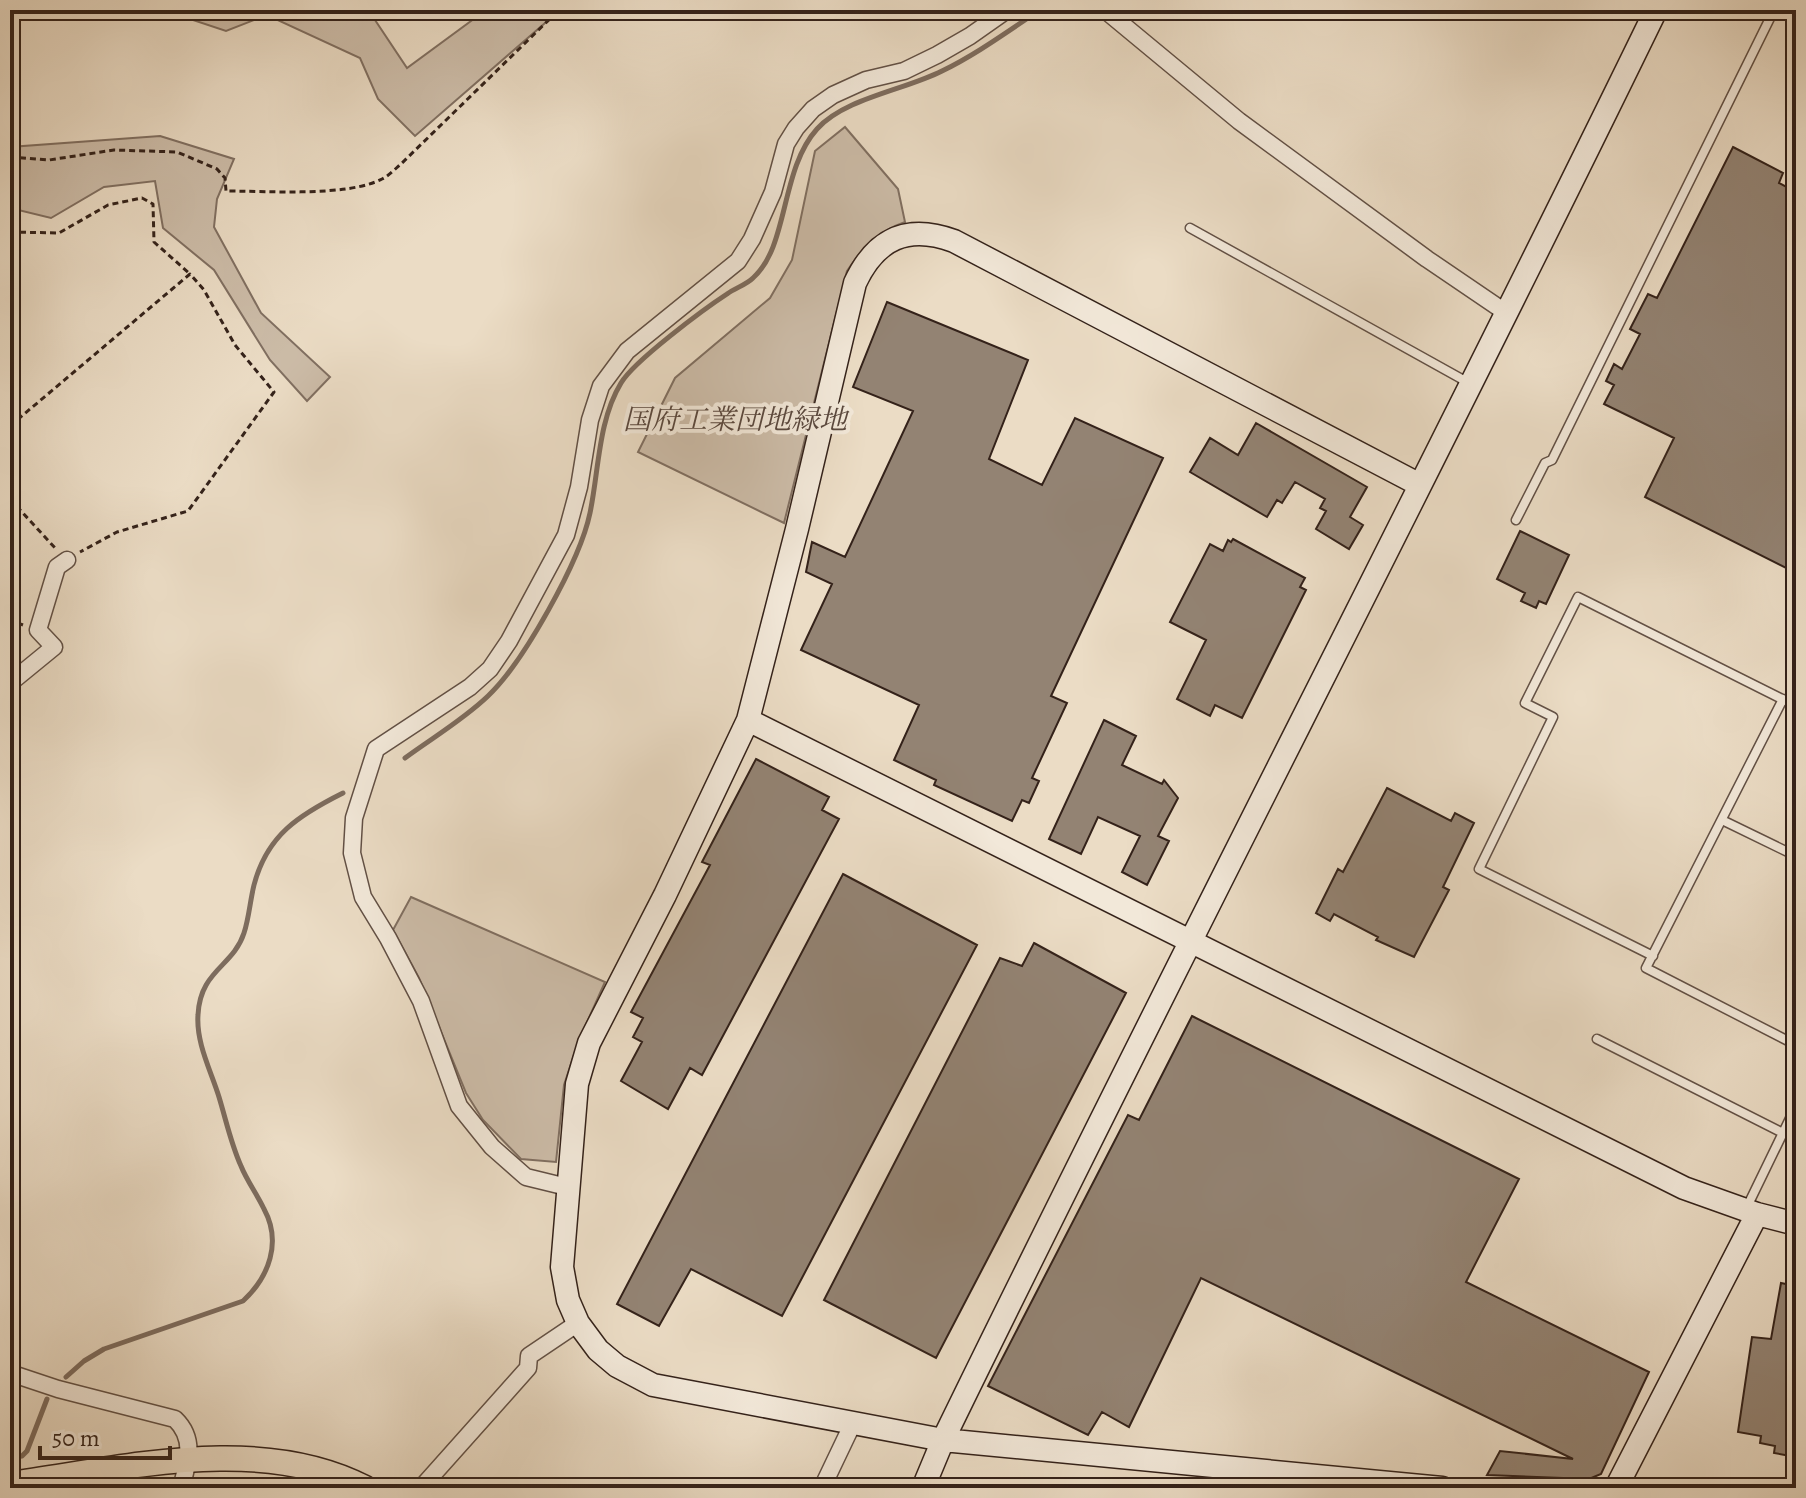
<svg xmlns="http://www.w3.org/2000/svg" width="1806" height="1498" font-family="Alegreya,'Noto Serif JP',serif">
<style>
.green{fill:#ccbca8;stroke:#806f61;stroke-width:2}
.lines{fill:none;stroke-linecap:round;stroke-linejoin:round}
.stream{stroke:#7d6c5e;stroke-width:5}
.building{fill:#938373;stroke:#34221a;stroke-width:2}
.lane-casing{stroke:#625045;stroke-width:11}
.street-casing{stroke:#625045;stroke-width:19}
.secondary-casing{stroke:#34221a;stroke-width:25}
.primary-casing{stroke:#34221a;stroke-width:27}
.path{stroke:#34221a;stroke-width:3;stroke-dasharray:6 4;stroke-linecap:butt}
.lane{stroke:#f2e8d9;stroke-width:8}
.street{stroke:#f2e8d9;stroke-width:16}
.secondary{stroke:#f2e8d9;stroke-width:22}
.primary{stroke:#ebdcc5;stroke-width:24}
.labels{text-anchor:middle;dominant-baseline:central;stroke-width:8;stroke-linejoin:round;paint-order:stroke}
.park-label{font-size:28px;font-style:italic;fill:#5a483e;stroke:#f2e8d9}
</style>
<rect width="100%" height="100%" fill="#ebdcc5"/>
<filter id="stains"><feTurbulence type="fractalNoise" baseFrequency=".0025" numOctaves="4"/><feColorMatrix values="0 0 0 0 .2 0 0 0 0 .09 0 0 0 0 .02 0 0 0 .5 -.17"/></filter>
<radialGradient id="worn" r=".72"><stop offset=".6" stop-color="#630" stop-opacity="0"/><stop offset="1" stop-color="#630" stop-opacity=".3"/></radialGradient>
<path class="green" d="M163,10H355L375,20L407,68L486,10H560L415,136L378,99L360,58L267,15L226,31Z
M845,127L898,189L905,222C877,232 863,247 847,271L784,523L638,452L675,378L770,298L792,260L815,151Z
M160,136L234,159L217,199L214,227L261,313L330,377L307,401L270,360L214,270L163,228L155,181L104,187L51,218L10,208V147Z
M411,897L605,982L579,1040L564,1085L556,1162L521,1159L483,1120L466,1093L419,978L393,930Z"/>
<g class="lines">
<path class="stream" d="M405,758C432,738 463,720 488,696C523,663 580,561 590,513C599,470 598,421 621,383C634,361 704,309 727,294C735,288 746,285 753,278C789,246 780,170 817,129C845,98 905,90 942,71C977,54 1008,31 1040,10
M66,1377L84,1361L104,1349L243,1301C269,1277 282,1242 264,1209C257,1194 247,1181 241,1166C231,1144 226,1120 219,1097C211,1071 196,1043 198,1015C200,970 233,967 244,933C249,918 250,901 254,885C267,835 299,815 343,793
M10,1458L22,1456L27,1451L47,1399"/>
</g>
<path class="building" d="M1733,147L1783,173L1779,183L1796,192V573L1645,497L1674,438L1604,404L1614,385L1606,381L1614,364L1622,369L1640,334L1630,329L1648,294L1657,298Z
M887,302L1028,360L989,459L1042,485L1075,418L1163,458L1051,696L1067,703L1032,778L1039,781L1029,803L1022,800L1012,821L934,785L936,780L894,760L919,705L801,650L832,584L806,572L812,542L845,557L913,411L853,387Z
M1256,423L1367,487L1350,517L1363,525L1349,549L1316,529L1326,511L1320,508L1325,499L1295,482L1282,503L1277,500L1267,517L1190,472L1210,438L1238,455Z
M1520,531L1569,555L1546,604L1539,601L1536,608L1521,601L1525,593L1497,579Z
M1233,539L1305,578L1300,587L1306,590L1242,718L1215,705L1210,716L1177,699L1206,640L1170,622L1210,544L1223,551L1228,540L1231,542Z
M1104,720L1136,736L1122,765L1162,784L1164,780L1178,798L1158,836L1169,841L1147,885L1122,872L1140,836L1098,817L1081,854L1049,839Z
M756,759L829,797L822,810L839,819L702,1075L690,1068L668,1109L621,1081L642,1042L633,1037L643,1018L631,1012L710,865L702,862Z
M1387,788L1451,821L1455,813L1474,823L1443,887L1449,890L1414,957L1376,940L1378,937L1334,914L1330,921L1316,913L1338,869L1343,872Z
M843,874L977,945L782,1316L691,1269L659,1326L617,1304Z
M1034,943L1126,993L936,1358L824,1300L1000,958L1022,966Z
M1192,1016L1519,1179L1466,1282L1649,1372L1601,1474L1589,1479L1487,1475L1500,1451L1573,1459L1201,1278L1129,1427L1102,1412L1088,1435L988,1386L1128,1115L1139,1120Z
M1781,1283L1796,1286V1457L1774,1453L1775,1446L1760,1443L1761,1436L1738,1432L1752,1337L1771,1339Z"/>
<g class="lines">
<g class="lane-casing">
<path id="lane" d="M1190,228L1469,383
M1516,520L1545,463L1552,460L1774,10
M1783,699L1646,968L1796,1045
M1722,820L1796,856
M1653,956L1479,869L1553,717L1525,703L1578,597L1796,706
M1597,1039L1783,1133
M1746,1209L1796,1106"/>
</g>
<g class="street-casing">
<path id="street" d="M1105,10L1239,121L1427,259L1508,314
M10,683L54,647L38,630L57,567L67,560
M567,1187L526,1177L492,1147L459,1106L421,1001L388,938L363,897L352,853L354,818L376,749L470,687L490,669L509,641L566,535L579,487L590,420L601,386L627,351L738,261L752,239L773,192L786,144L796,128L813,109L833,95L866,80L904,71L937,55L970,36L1007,10
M10,1373L58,1389L175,1419C196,1439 188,1463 181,1488
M421,1488L528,1368L529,1356L578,1323
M822,1488L853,1423"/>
</g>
<g class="secondary-casing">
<path id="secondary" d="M1420,485L954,241C908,224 876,238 855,283L797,529L748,720L665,895L589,1043L577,1084L562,1267L568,1300L578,1323L598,1350L617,1366L653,1385L943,1440L1442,1488
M748,720L1684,1188L1757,1214L1796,1224
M923,1488L943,1440C1176,961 1423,489 1656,10
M1616,1488L1757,1214"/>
</g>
<g class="primary-casing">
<path id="primary" d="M10,1484C122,1469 259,1433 365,1488"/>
</g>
<path class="path" d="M10,157L49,160L114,150L177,152L217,169L225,178L226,191C266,191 348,197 382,179C390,175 396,168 402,163L559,10
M10,232L59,233L108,205L142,198L153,204L154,242L190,274
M10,426L190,274L204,290L235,345L274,392L188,511L117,532L80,552
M10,499L56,549
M10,620L23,625"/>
<use href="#lane" class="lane"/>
<use href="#street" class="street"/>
<use href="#secondary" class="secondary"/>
<use href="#primary" class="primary"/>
</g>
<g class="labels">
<g class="park-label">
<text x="735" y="420">国府工業団地緑地</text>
</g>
</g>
<rect width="1806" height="1498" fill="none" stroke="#ebdcc5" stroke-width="40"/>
<rect x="12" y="12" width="1782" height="1474" fill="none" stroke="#34221a" stroke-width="4"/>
<rect x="20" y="20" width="1766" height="1458" fill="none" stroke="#34221a" stroke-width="2"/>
<path d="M40 1446v12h130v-12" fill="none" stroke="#34221a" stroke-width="4"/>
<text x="52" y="1446" font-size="24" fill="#34221a" stroke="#f2e8d9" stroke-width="6" paint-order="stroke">50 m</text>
<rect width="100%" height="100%" filter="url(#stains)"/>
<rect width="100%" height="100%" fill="url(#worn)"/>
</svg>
